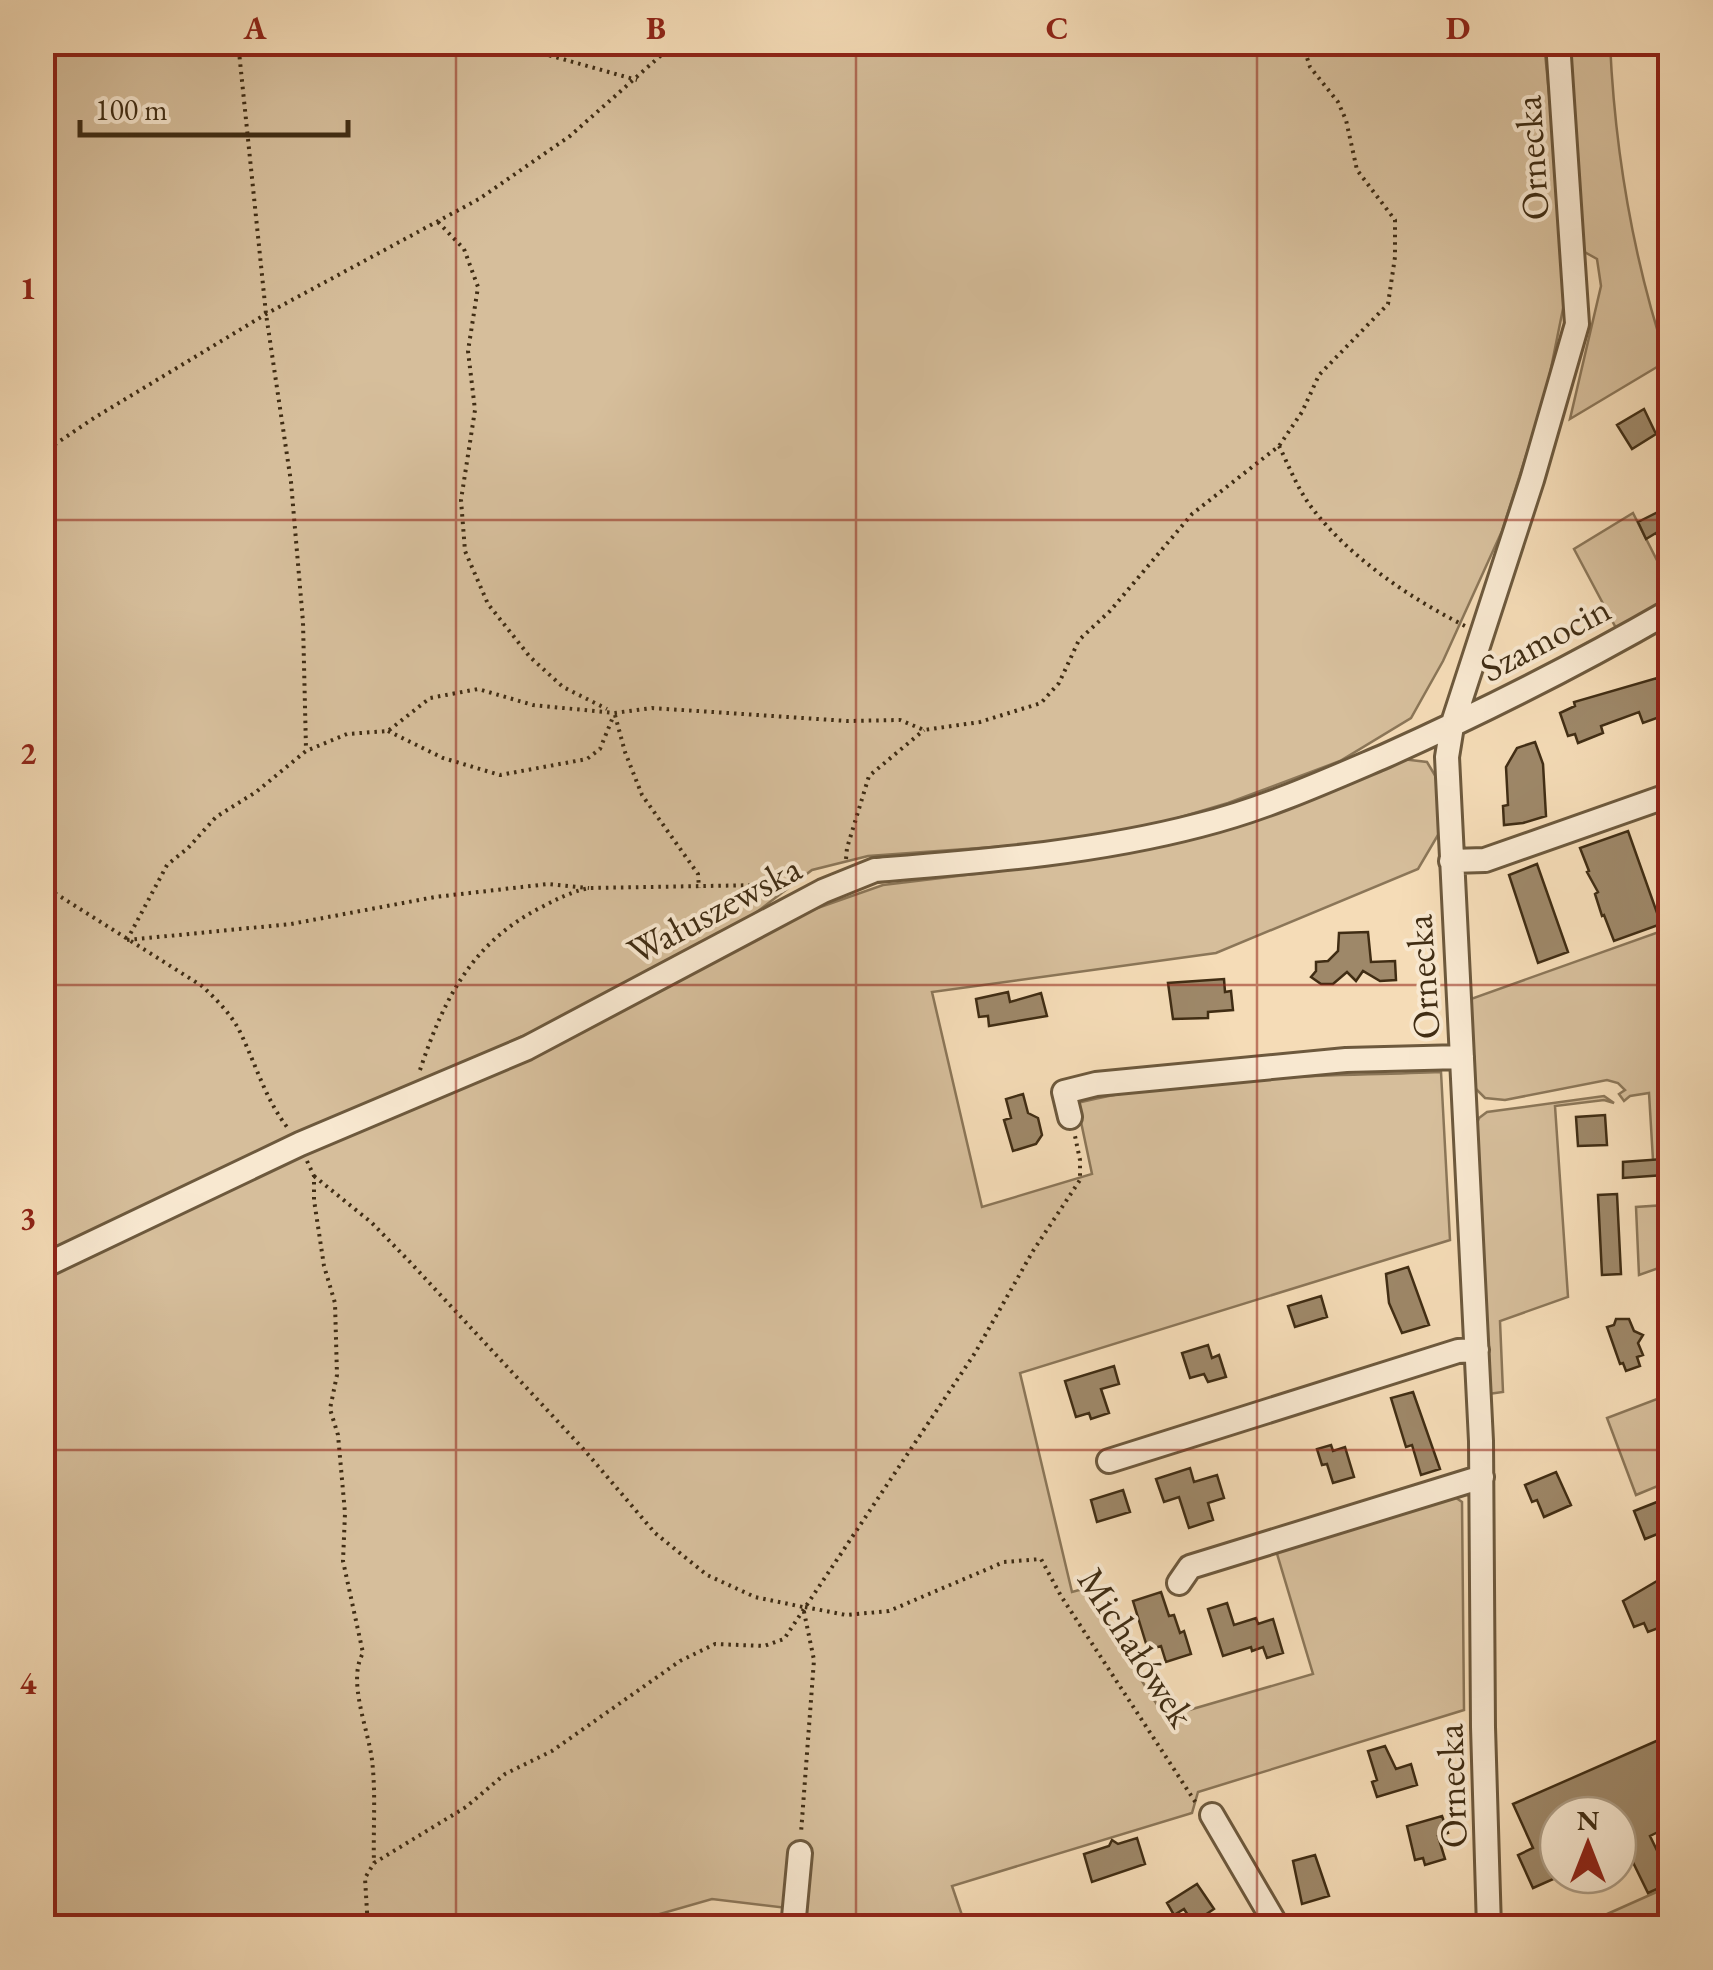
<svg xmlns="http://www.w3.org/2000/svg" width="1713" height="1970" font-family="'EB Garamond',serif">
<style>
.green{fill:#d6be9b;stroke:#8b7658;stroke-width:2.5}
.building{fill:#9e8869;stroke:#402d14;stroke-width:2.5}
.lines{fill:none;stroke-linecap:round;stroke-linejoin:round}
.minor-casing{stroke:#6d593d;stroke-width:28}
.path{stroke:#402d14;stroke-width:4;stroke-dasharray:2.5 5;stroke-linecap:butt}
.minor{stroke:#f8e8d0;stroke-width:22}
.grid{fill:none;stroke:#8f2418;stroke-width:2.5;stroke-opacity:0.55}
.labels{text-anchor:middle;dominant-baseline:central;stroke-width:8;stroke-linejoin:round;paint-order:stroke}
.street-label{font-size:38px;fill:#402d14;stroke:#f8e8d0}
.neatline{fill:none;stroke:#8f2418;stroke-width:4}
.grid-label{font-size:32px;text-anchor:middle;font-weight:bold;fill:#8f2418}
</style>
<rect width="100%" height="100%" fill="#f5dcb7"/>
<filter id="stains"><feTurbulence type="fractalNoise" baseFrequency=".002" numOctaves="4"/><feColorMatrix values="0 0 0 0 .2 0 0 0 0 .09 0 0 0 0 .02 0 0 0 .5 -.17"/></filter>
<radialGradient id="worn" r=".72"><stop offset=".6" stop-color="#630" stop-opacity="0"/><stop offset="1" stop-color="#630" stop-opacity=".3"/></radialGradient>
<path class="green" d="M43,43H1544L1568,284L1546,393L1502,531L1443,661L1411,718L1340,761L1228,803L1171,820L1079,841L868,856L812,870L741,924L540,1028L43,1259Z
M1565,43H1610C1615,153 1632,255 1667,361L1570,419L1601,286L1597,259L1581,250Z
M1633,513L1670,586V597L1616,628L1574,549Z
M1402,759L1427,762L1436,777L1441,823L1438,835L1418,869L1216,953L932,992L982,1207L1092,1174L1077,1103C1196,1074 1320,1077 1441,1072L1450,1240L1020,1373L1072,1592L1083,1589L1165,1717L1313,1674L1275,1547L1449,1493L1462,1502L1464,1710L1198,1792L1192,1813L952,1886L966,1927H804L805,1910L712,1899L611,1928H43V1278L789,918L883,885L1016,869L1164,845Z
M1670,928V1075L1664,1076L1670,1264L1639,1275L1636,1207L1665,1205L1663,1160H1653L1649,1093L1630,1096L1624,1101L1619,1094L1625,1090L1618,1083L1607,1080L1505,1100L1485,1098L1475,1088L1468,1000Z
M1604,1096L1614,1103L1604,1100L1555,1106L1568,1297L1500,1321L1503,1392L1488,1394L1474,1131L1479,1118L1487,1112Z
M1670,1394V1481L1636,1495L1607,1418Z
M1670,1886V1927H1578Z"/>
<path class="building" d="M1644,409L1656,434L1632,449L1617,425Z
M1670,506V561L1656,533L1646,539L1638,522Z
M1657,678L1668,714L1643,723L1639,712L1601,726L1603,733L1578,743L1575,734L1568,736L1560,713L1575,706L1574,702Z
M1535,742L1543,764L1546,816L1523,823L1504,825L1503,806L1508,805L1506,767L1517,748Z
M1628,831L1661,924L1614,941L1604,915L1602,916L1595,894L1598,892L1587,872L1589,871L1580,848Z
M1537,864L1568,952L1538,963L1509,875Z
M1368,932L1371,962L1395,961L1396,980L1380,981L1363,971L1356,981L1347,972L1333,984H1321L1311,977L1316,971V962L1328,961L1338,951L1339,933Z
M1224,979L1225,992L1231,991L1233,1010L1208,1012V1018L1173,1019L1168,983Z
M1008,992L1010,1002L1041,993L1047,1016L989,1026L988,1016L979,1017L976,999Z
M1023,1094L1028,1113L1038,1118L1042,1135L1036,1144L1013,1151L1004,1120L1011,1118L1006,1099Z
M1605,1115L1607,1145L1578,1146L1576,1117Z
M1663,1159L1664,1175L1623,1178V1162Z
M1617,1194L1621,1274L1602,1275L1598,1195Z
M1408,1267L1429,1325L1402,1333L1389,1303L1386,1274Z
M1321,1296L1327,1317L1295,1327L1288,1306Z
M1616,1319H1629L1634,1331L1643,1335L1638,1343L1643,1355L1637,1357L1640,1366L1626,1371L1623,1363L1620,1364L1607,1327L1614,1325Z
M1208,1345L1212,1358L1219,1355L1226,1377L1208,1382L1204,1374L1190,1378L1182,1353Z
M1114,1366L1119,1384L1101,1389L1109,1413L1091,1419L1089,1413L1076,1417L1065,1381Z
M1413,1392L1440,1469L1421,1475L1412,1445L1406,1447L1391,1398Z
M1331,1445L1333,1451L1345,1447L1354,1477L1333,1483L1327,1464L1322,1465L1317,1449Z
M1190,1468L1194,1482L1217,1475L1224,1498L1208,1503L1213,1520L1189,1528L1179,1497L1164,1502L1156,1479Z
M1556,1472L1571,1505L1544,1517L1537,1500L1532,1502L1525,1485Z
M1123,1490L1130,1512L1097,1522L1091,1500Z
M1662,1500L1670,1529L1645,1539L1634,1511Z
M1657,1581L1664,1598L1659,1600L1669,1624L1648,1632L1644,1623L1634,1627L1623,1601Z
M1161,1592L1169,1616L1174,1615L1180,1633L1184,1631L1191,1654L1166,1662L1161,1646L1148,1650L1133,1601Z
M1227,1603L1234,1625L1256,1618L1258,1624L1273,1619L1283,1653L1267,1658L1263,1647L1252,1651L1251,1647L1223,1656L1208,1609Z
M1670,1735V1826L1650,1836L1665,1867L1661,1869L1668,1884L1648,1893L1625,1846L1618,1849V1815H1558V1877L1533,1888L1518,1855L1533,1848L1513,1804Z
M1385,1746L1396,1769L1411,1764L1417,1785L1377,1797L1372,1782L1377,1780L1368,1751Z
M1442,1816L1448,1833L1438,1836L1445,1859L1425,1865L1423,1858L1415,1860L1407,1826Z
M1137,1838L1145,1864L1092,1882L1084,1854L1109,1846L1112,1840L1118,1844Z
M1315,1855L1329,1896L1302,1904L1293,1861Z
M1197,1884L1214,1909L1193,1923L1184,1909L1174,1915L1167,1903Z"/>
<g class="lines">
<g class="minor-casing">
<path id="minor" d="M1451,861L1485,860L1670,795
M1070,1117L1064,1092L1096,1084L1346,1060L1462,1057
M42,1267L300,1144L527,1048L823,891L875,870C985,861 1093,853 1200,825C1264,809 1324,782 1385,756C1483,712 1578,664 1670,611
M1109,1461L1458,1351L1477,1350
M1179,1583L1190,1567L1482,1477
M1212,1815L1278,1928
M793,1928L800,1853
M1489,1928L1483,1727L1481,1441L1447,757L1452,726L1532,480L1577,324L1558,42"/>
</g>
<path class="path" d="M238,42L266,314L291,482L303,622L306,749
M523,42L534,51L637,80
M438,222L464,249L478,287L468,351L475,410L461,500L465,551L488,604L530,657L563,687L607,709
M1279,446C1289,466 1298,490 1312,508C1350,558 1410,598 1465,626
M42,453L94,418L266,314L479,199L570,136L676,42
M615,715L625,752L642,795L698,874L699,888
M388,731L443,758L500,775L587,759L600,749L613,717
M846,859L847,848L869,776L924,730
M42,885L202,986C215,998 229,1012 238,1028C255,1061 264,1097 287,1127
M127,940L167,865L188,848L216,817L256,792L306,751L347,734L388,731L430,698L478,689L533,705L614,713L652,708L848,721L900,720L924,730L980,722L1041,703L1059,683L1079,640L1110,611L1192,514L1279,446L1302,412L1319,375L1388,304L1395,257V220L1357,170L1346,120L1338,102L1310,67L1302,42
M127,940L291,924L435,897L548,884L589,888
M420,1070C443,1001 471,944 538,909C555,900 570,892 589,888L763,885
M307,1161L314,1176V1200L324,1266L335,1303L337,1375L330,1409L338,1435L345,1513L343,1561L363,1653C347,1681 368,1728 372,1760C376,1793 373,1829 374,1863
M314,1176L372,1223L408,1260L586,1452L655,1533L707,1575L755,1597L803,1607L814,1660L801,1833
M805,1607L846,1615L889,1611L1004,1562L1041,1559L1061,1596L1196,1803
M368,1928L365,1878L374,1863L466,1807L505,1774L552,1751L680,1661L715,1644L764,1646L784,1639L975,1353L1033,1251L1080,1180V1160L1075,1136"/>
<use href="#minor" class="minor"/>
</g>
<path class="grid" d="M456,42V1928M856,42V1928M1257,42V1928M42,520H1670M42,985H1670M42,1450H1670"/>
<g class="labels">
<g class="street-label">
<text transform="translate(1531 158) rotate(-94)">Ornecka</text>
<text transform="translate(1545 638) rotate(-28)">Szamocin</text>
<text transform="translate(714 909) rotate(-28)">Wałuszewska</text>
<text transform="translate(1422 977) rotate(-94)">Ornecka</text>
<text transform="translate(1137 1647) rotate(57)">Michałówek</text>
<text transform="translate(1451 1786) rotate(-92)">Ornecka</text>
</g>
</g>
<rect width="1713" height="1970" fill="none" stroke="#f5dcb7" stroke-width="110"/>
<g transform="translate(1588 1845)"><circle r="48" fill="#f8e8d0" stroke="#ae9d85" stroke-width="2.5"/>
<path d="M0-8L18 38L0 25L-18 38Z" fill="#8f2418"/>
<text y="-15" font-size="28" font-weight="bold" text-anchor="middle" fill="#402d14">N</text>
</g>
<path d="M80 120v15h268v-15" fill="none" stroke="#402d14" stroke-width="5"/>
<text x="95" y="120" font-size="30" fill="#402d14" stroke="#f8e8d0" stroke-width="8" paint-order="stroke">100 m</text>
<rect x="55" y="55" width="1603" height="1860" class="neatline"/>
<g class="grid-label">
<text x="255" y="39">A</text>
<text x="656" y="39">B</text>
<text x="1057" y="39">C</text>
<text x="1458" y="39">D</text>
<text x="28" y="299">1</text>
<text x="28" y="764">2</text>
<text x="28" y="1229">3</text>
<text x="28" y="1694">4</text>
</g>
<rect width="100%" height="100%" filter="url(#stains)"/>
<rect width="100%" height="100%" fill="url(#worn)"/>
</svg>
